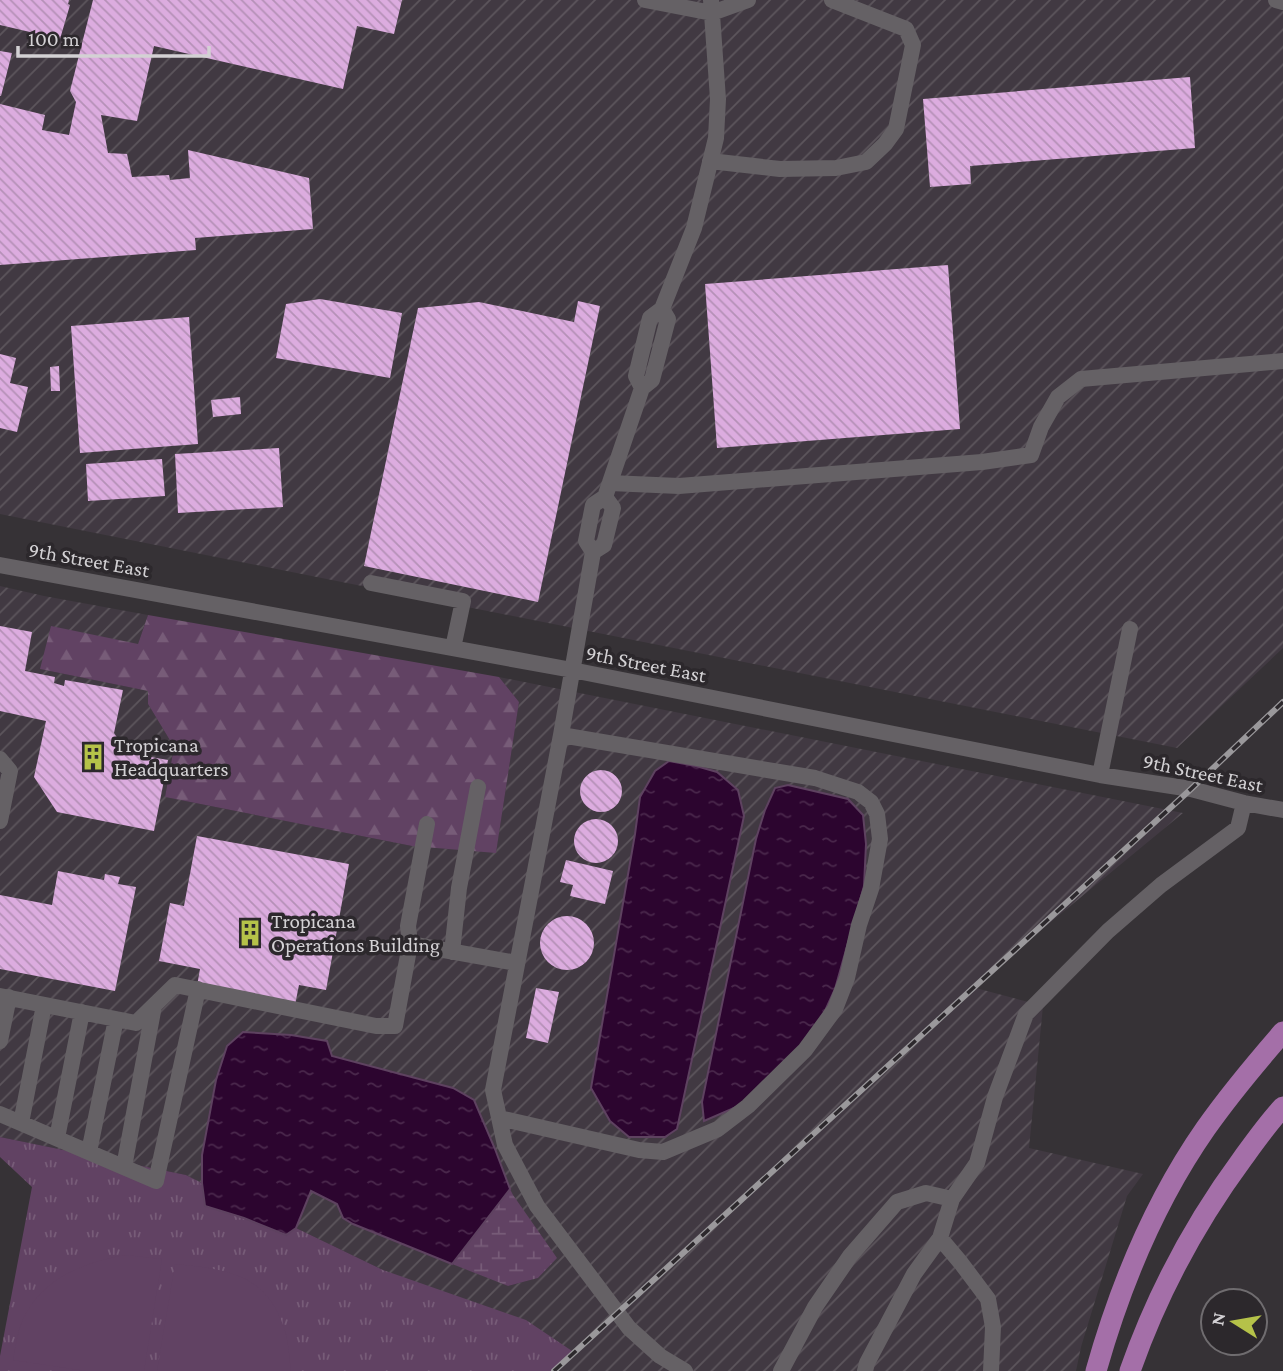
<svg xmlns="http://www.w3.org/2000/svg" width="1283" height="1371" font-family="'Crimson Pro',serif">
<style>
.industrial{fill:url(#industrial-furrows);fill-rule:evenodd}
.grass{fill:url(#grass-tufts)}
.forest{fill:url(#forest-firs)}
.wetland{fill:url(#wetland-marsh)}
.pitch{fill:#614263}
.water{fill:url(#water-ripples);stroke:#5e4260;stroke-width:2}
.building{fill:url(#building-back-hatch)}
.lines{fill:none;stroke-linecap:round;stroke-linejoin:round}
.minor{stroke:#656165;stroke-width:16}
.major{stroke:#a46fa8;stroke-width:21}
.rail-casing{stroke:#9a989b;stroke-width:6}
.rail{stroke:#2c282c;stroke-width:3.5;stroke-dasharray:10;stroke-linecap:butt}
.labels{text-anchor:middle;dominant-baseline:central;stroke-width:7;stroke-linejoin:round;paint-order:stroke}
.street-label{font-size:21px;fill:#d3d1d4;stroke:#2c282c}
.poi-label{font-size:21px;fill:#d3d1d4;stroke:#2c282c;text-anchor:start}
</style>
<defs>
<pattern id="industrial-furrows" width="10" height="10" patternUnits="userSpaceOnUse" patternTransform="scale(1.75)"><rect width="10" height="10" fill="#413942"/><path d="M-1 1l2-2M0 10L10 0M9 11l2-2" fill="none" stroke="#5c555c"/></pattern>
<pattern id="grass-tufts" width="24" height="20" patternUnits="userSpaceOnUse" patternTransform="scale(1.75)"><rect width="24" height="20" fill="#614263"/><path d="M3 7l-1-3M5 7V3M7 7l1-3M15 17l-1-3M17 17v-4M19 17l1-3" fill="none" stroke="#775c78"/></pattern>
<pattern id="forest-firs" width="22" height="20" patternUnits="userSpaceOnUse" patternTransform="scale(1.75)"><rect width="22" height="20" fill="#614263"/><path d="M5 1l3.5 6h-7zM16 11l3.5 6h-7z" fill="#775c78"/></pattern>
<pattern id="wetland-marsh" width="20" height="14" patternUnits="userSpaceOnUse" patternTransform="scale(1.75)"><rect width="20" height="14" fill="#614263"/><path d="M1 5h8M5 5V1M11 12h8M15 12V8" fill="none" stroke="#775c78"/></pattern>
<pattern id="water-ripples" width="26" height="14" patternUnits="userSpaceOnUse" patternTransform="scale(1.75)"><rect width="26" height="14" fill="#2c052f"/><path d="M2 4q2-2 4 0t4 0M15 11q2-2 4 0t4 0" fill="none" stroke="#4a284c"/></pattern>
<pattern id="building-back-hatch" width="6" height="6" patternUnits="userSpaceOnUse" patternTransform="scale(1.75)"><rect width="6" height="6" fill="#dcacdf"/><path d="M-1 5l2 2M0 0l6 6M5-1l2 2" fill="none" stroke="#b591b7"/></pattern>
</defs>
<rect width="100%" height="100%" fill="#363236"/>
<path class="industrial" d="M0,0H1283V648L1177,748L0,514Z
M0,586L44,596L148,615L138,644L40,669L148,691V704L174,747L165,797L412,846L496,852L519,702L499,677L1183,813L972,987L1043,1006L1029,1148L1143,1174L1127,1196L1081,1347L1076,1371H557L574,1353L383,1270L296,1228L310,1191L338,1204L343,1218L353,1224L508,1286L538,1278L556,1258L512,1195L495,1149L474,1100L452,1088L332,1056L227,1046L216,1080L207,1127L203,1155L202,1183L186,1175L0,1137ZM788,785L863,815L866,845L864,886L742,903L756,839L765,810L775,789Z"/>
<path class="grass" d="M0,1137L186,1175L202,1183L206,1206L244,1218L285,1235L296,1228L383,1270L526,1320L575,1353L557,1371H0V1356L32,1187L0,1157Z"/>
<path class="forest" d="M148,615L499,677L519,702L496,853L412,846L165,797L174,747L148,704V691L40,669L51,626L138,644Z"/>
<path class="wetland" d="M510,1189L513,1195L557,1258L538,1278L508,1286L452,1264Z"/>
<path class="pitch" d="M125,1255L162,1259L144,1371H86L13,1360C16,1344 18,1326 27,1312C47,1276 87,1262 125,1255Z
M175,1264C225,1269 266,1273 284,1328C289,1341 289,1357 291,1371H157Z"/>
<path class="water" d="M669,761L696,766L717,772L738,790L744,816L677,1129L665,1137H629L610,1121L591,1088L635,834L640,797L655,771Z
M788,785L848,799L863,815L866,844L864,886L835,989L813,1037L748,1102L704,1121L702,1102L756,839L765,810L775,788Z
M243,1032L291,1035L327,1041L332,1056L453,1088L474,1100L495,1149L510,1189L452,1264L353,1224L343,1218L337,1204L311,1191L296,1228L286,1235L244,1218L205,1206L202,1183V1155L216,1080L227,1046Z"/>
<path class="building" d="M0,0H69L68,4L70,5L60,39L0,25Z
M93,0H402L394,34L357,26L343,89L154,46L137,121L101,115L108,153L127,154L132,177L169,175L170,180L190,178L188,150L309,178L313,229L195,238L196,250L0,265V104L45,115L42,130L69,135L76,102L70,91Z
M0,51L12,53L1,96H0Z
M1190,77L1195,148L970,166L971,184L930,187L923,99Z
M948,265L960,429L717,448L705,284Z
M320,299L402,313L390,378L276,358L286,304Z
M578,301L600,306L538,602L364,566L418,308L479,302L574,322Z
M189,317L198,444L80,453L71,326Z
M0,354L16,358L10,383L28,387L17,432L0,428Z
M59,366L60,391H51L50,367Z
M240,397L241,414L213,417L211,400Z
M279,448L283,507L178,513L175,454Z
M162,459L165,496L88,501L86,464Z
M0,626L32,632L25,671L55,677L54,683L64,686L65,680L123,690L114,733L128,753L168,760L154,831L57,812L34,777L46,721L0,711Z
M580 791a21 21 0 1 1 42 0a21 21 0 1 1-42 0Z
M574 841a22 22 0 1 1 44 0a22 22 0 1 1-44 0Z
M197,836L349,864L326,990L299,985L295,1005L197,986L200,969L159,961L170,903L184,906Z
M566,860L613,871L605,904L570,896L573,885L560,882Z
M58,871L104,880L105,874L120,877L118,884L136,887L115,991L0,969V895L52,905Z
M540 943a27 27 0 1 1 54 0a27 27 0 1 1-54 0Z
M536,988L559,992L548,1043L526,1038Z"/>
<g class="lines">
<path class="minor" d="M645,0L712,13L748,0
M1276,0L1283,2
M710,161L780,169L836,168L866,162L885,144L896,129L913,45L906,29L832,0
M662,309L668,319L652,380L642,388L636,376L650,318L662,309L694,228L716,138L718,99L711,0
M610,483L679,486L982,462L1031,455L1041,427L1058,397L1081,379L1283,361
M605,497L613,508L604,545L593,552L586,541L593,505L605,497L642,388
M593,552L561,735L493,1090L505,1145L537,1206L629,1328L660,1356L685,1371
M0,565L572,670L1100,775L1191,789L1244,803L1283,810
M371,583L463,601L453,648
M0,759L10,771L0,821
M1100,775L1130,629
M410,944L408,926L427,824
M452,952L459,888L478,787
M0,996L136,1023L175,985L376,1026H395L410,944L517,963
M0,1041L9,997
M0,1114L156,1181L198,989
M499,1118L639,1150L663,1152L718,1129L748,1106L805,1050L835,1009L847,978L859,925L871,889L880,839L877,814L871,802L858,792L815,778L561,735
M21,1123L44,1005
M57,1138L82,1012
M89,1152L116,1019
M124,1167L154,1006
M940,1238L961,1263L988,1299L993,1327L991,1371
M781,1371L815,1307L850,1256L897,1202L926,1193L952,1199
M865,1371L867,1363L914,1274L940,1238L952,1199L977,1163L995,1097L1026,1014L1108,931L1161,885L1238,828L1244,803"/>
<path class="major" d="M1096,1371C1120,1286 1155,1201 1206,1128C1230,1094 1256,1063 1283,1032
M1130,1371C1157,1294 1195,1223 1243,1158C1256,1140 1268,1123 1283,1107"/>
<g class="rail-casing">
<path id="rail" d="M554,1371L1191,789L1283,702"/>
</g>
<use href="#rail" class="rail"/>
</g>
<defs>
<g id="building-bare" transform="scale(2.1)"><path d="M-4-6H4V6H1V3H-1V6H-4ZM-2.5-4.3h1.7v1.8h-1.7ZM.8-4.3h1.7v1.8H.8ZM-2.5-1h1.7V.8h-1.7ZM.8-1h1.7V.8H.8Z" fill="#b5c249" stroke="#2c282c" stroke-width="2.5" paint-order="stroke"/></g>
</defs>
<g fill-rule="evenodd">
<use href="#building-bare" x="93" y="757"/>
<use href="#building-bare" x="250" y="933"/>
</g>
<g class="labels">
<g class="street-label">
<text transform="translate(89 560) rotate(10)">9th Street East</text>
<text transform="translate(646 664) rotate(11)">9th Street East</text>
<text transform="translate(1203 773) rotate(12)">9th Street East</text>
</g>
<g class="poi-label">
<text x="114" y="745">Tropicana<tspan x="114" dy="24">Headquarters</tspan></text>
<text x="271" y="921">Tropicana<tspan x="271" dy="24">Operations Building</tspan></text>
</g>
</g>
<g transform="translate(1234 1322) rotate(281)"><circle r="33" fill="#2c282c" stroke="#6f6c6f" stroke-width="2"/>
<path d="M0-5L12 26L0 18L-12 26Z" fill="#b5c249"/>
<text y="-10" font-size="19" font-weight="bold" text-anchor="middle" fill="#d3d1d4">N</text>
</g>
<path d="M18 46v10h191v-10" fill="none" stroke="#d3d1d4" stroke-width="3.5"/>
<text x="28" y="46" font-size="21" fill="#d3d1d4" stroke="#2c282c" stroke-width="5" paint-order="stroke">100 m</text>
</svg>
